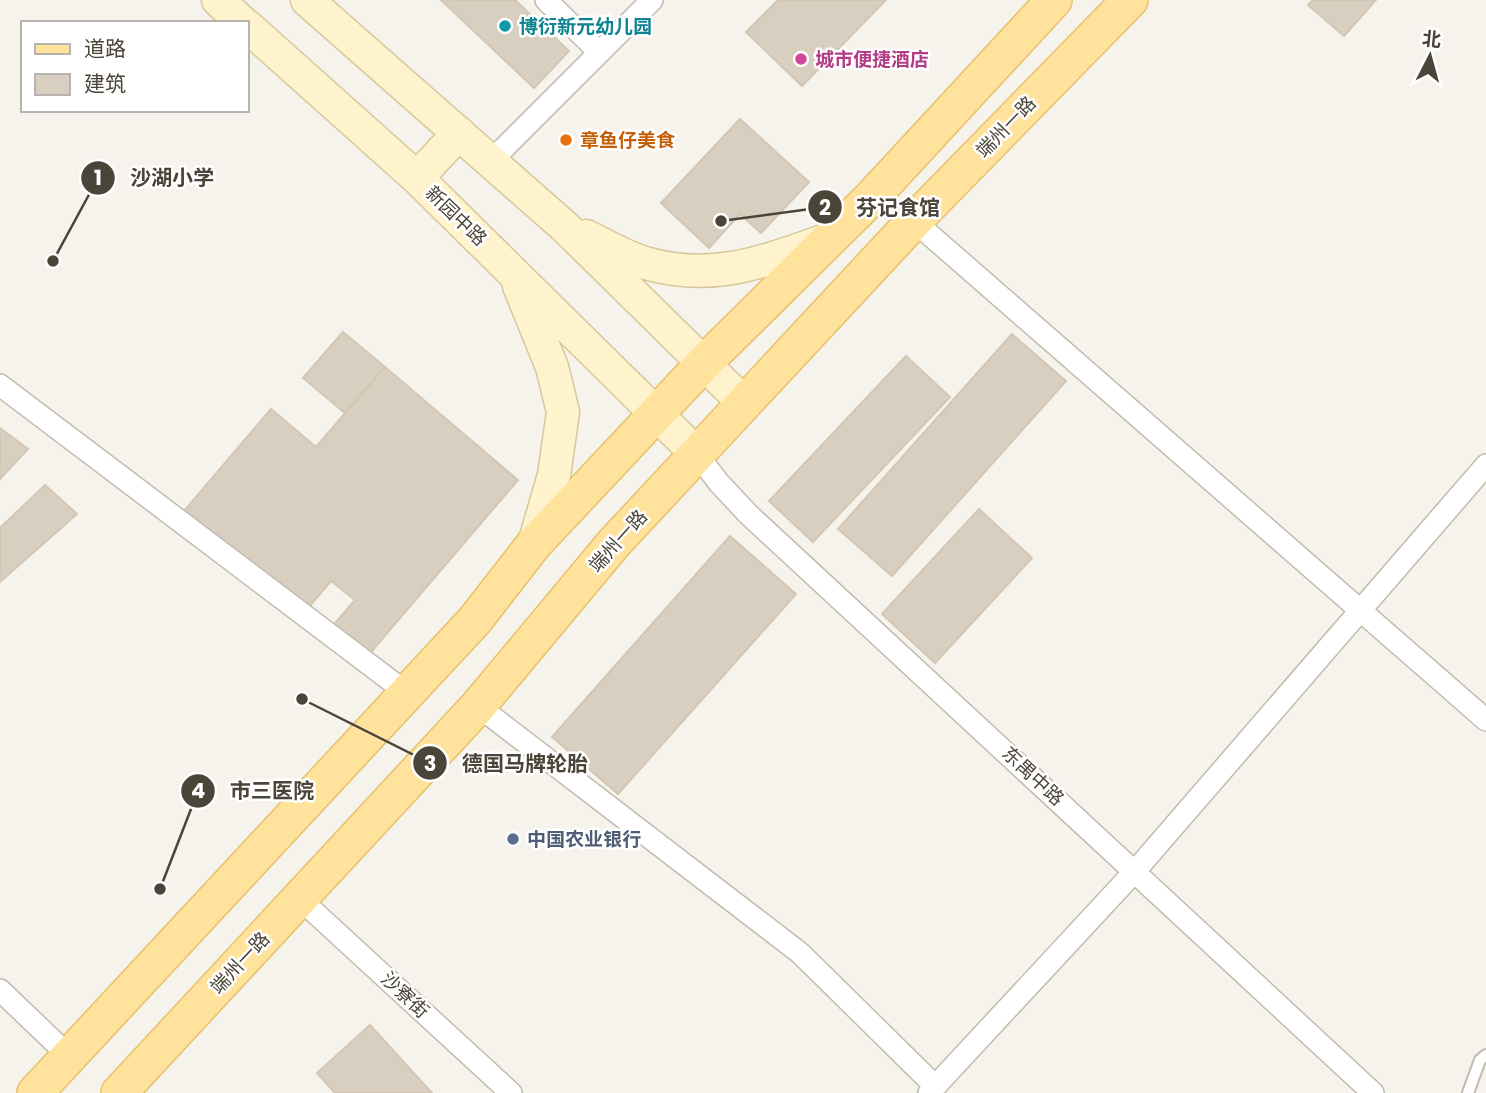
<svg xmlns="http://www.w3.org/2000/svg" width="1486" height="1093" font-family="Poppins,'Noto Sans SC',sans-serif">
<style>
.building{fill:#d8cfc1;stroke:#d3c7b4;stroke-width:2}
.lines{fill:none;stroke-linecap:round;stroke-linejoin:round}
.service-casing{stroke:#c2bbae;stroke-width:14}
.minor-casing{stroke:#c2bbae;stroke-width:24}
.secondary-casing{stroke:#d6c79b;stroke-width:35}
.primary-casing{stroke:#e6c16a;stroke-width:38}
.service{stroke:#fff;stroke-width:10}
.minor{stroke:#fff;stroke-width:21}
.secondary{stroke:#fff3cd;stroke-width:32}
.primary{stroke:#ffe39c;stroke-width:35}
.culture-dot{fill:#0f9aa8;stroke:#fff;stroke-width:2.5}
.hotel-dot{fill:#d1479c;stroke:#fff;stroke-width:2.5}
.food-dot{fill:#e8710a;stroke:#fff;stroke-width:2.5}
.service-dot{fill:#5c6f8a;stroke:#fff;stroke-width:2.5}
.labels{text-anchor:middle;dominant-baseline:central;stroke-width:5;stroke-linejoin:round;paint-order:stroke}
.culture-label{font-size:19px;font-weight:bold;fill:#0d838f;stroke:#fff;text-anchor:start}
.hotel-label{font-size:19px;font-weight:bold;fill:#b23c85;stroke:#fff;text-anchor:start}
.street-label{font-size:19px;fill:#4b4439;stroke:#fff}
.food-label{font-size:19px;font-weight:bold;fill:#c56008;stroke:#fff;text-anchor:start}
.service-label{font-size:19px;font-weight:bold;fill:#4e5e75;stroke:#fff;text-anchor:start}
.leader{fill:none;stroke:#4b4439;stroke-width:2.5}
.callout-dot{fill:#4b4439;stroke:#fff;stroke-width:2.5}
.mark-label{font-size:21px;text-anchor:middle;font-weight:bold;fill:#fff}
.callout-label{font-size:21px;text-anchor:middle;font-weight:bold;fill:#4b4439;stroke:#fff;stroke-width:5;stroke-linejoin:round;paint-order:stroke}
</style>
<rect width="100%" height="100%" fill="#f6f3ec"/>
<path class="building" d="M441,0H515L569,51L534,88Z
M778,0H886L802,86L746,32Z
M1313,0H1376L1344,36L1308,5Z
M740,119L809,182L761,233L740,214L709,248L661,203Z
M343,332L385,367L345,413L303,378Z
M1012,334L1066,381L892,576L838,529Z
M906,356L950,397L813,542L769,501Z
M385,367L518,480L365,659L330,629L355,600L331,581L304,613L184,511L271,409L316,447Z
M0,428L28,449L0,479Z
M45,485L77,514L0,582V528Z
M979,509L1032,558L935,663L882,614Z
M730,536L796,594L618,794L552,737Z
M370,1025L432,1093H335L317,1073Z"/>
<g class="lines">
<g class="service-casing">
<path id="service" d="M1468,1093L1480,1060L1486,1055"/>
</g>
<g class="minor-casing">
<path id="minor" d="M546,0L599,52
M491,161L652,0
M914,221L1486,720
M0,385L407,693
M697,454L719,483L748,514L1373,1093
M478,706L800,953L935,1086
M299,898L511,1093
M0,990L69,1056
M929,1093L1136,870L1486,465"/>
</g>
<g class="secondary-casing">
<path id="secondary" d="M218,0L243,23
M307,0L565,227L744,403
M247,26L417,178L697,454
M417,178L459,133
M586,236C605,245 625,257 645,263C714,283 765,261 829,239
M519,286L552,367L563,412L554,475L534,544"/>
</g>
<g class="primary-casing">
<path id="primary" d="M35,1093L475,620L534,544L704,363L872,197L1054,0
M119,1093L478,706L614,543L914,221L1130,0"/>
</g>
<use href="#service" class="service"/>
<use href="#minor" class="minor"/>
<use href="#secondary" class="secondary"/>
<use href="#primary" class="primary"/>
</g>
<circle class="culture-dot" cx="505" cy="26" r="7"/>
<circle class="hotel-dot" cx="801" cy="59" r="7"/>
<circle class="food-dot" cx="566" cy="140" r="7"/>
<circle class="service-dot" cx="513" cy="839" r="7"/>
<g class="labels">
<g class="culture-label">
<text x="519" y="26">博衍新元幼儿园</text>
</g>
<g class="hotel-label">
<text x="815" y="59">城市便捷酒店</text>
</g>
<g class="street-label">
<text transform="translate(1006 127) rotate(-46)">端州一路</text>
<text transform="translate(456 216) rotate(44)">新园中路</text>
<text transform="translate(618 541) rotate(-48)">端州一路</text>
<text transform="translate(1033 776) rotate(43)">东禺中路</text>
<text transform="translate(240 963) rotate(-47)">端州一路</text>
<text transform="translate(405 995) rotate(43)">沙寮街</text>
</g>
<g class="food-label">
<text x="580" y="140">章鱼仔美食</text>
</g>
<g class="service-label">
<text x="527" y="839">中国农业银行</text>
</g>
</g>
<path class="leader" d="M53 261L98 178M721 221L825 207M302 699L430 763M160 889L198 791"/>
<g class="callout-dot">
<circle cx="53" cy="261" r="7"/>
<circle cx="721" cy="221" r="7"/>
<circle cx="302" cy="699" r="7"/>
<circle cx="160" cy="889" r="7"/>
<circle cx="98" cy="178" r="18"/>
<circle cx="825" cy="207" r="18"/>
<circle cx="430" cy="763" r="18"/>
<circle cx="198" cy="791" r="18"/>
</g>
<g class="mark-label">
<text x="98" y="185">1</text>
<text x="825" y="215">2</text>
<text x="430" y="771">3</text>
<text x="198" y="798">4</text>
</g>
<g class="callout-label">
<text x="172" y="185">沙湖小学</text>
<text x="898" y="215">芬记食馆</text>
<text x="525" y="771">德国马牌轮胎</text>
<text x="272" y="798">市三医院</text>
</g>
<rect x="21" y="21" width="228" height="91" fill="#ffffff" stroke="#b7b4b0" stroke-width="2"/>
<rect x="35" y="44" width="35" height="10" fill="#ffe39c" stroke="#b7b4b0" stroke-width="2"/>
<text x="84" y="56" font-size="21" fill="#4b4439">道路</text>
<rect x="35" y="74" width="35" height="21" fill="#d8cfc1" stroke="#b7b4b0" stroke-width="2"/>
<text x="84" y="91" font-size="21" fill="#4b4439">建筑</text>
<g transform="translate(1430 56) rotate(6)" stroke="#ffffff" stroke-width="5" paint-order="stroke">
<path d="M0-5L12 26L0 18L-12 26Z" fill="#4b4439"/>
<text y="-10" font-size="19" font-weight="bold" text-anchor="middle" fill="#4b4439">北</text>
</g>
</svg>
